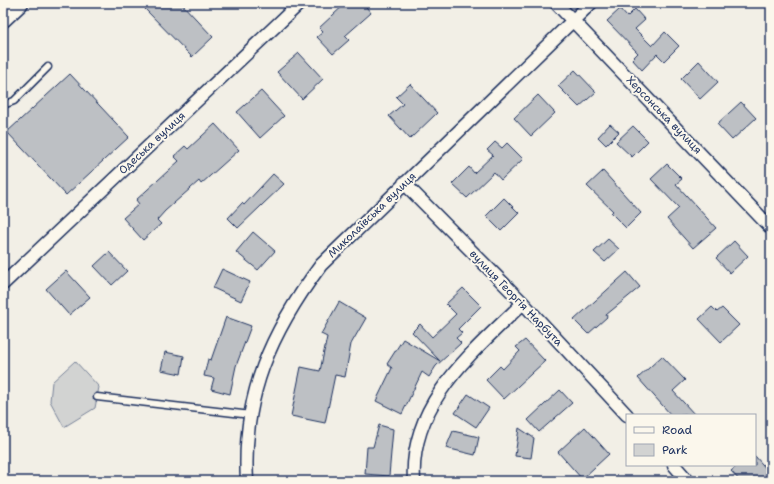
<svg xmlns="http://www.w3.org/2000/svg" width="774" height="484" font-family="'Shantell Sans',sans-serif">
<style>
.green{fill:#d2d3d2;stroke:#768198}
.building{fill:#bdc0c4;stroke:#1b2f5e}
.lines{fill:none;stroke-linecap:round;stroke-linejoin:round}
.lane-casing{stroke:#1b2f5e;stroke-width:9}
.street-casing{stroke:#1b2f5e;stroke-width:15}
.secondary-casing{stroke:#1b2f5e;stroke-width:19}
.lane{stroke:#fbf7ec;stroke-width:6}
.street{stroke:#fbf7ec;stroke-width:12}
.secondary{stroke:#fbf7ec;stroke-width:16}
.labels{text-anchor:middle;dominant-baseline:central;stroke-width:4;stroke-linejoin:round;paint-order:stroke}
.street-label{font-size:11px;fill:#1b2f5e;stroke:#fbf7ec}
</style>
<rect width="100%" height="100%" fill="#f2efe6"/>
<filter id="ink" filterUnits="userSpaceOnUse"><feTurbulence type="fractalNoise" baseFrequency=".025" numOctaves="2"/><feDisplacementMap in="SourceGraphic" scale="8" xChannelSelector="R" yChannelSelector="G"/><feConvolveMatrix kernelMatrix="1 2 1 2 8 2 1 2 1" color-interpolation-filters="sRGB"/></filter>
<g filter="url(#ink)">
<path class="green" d="M75,361L99,387L95,408L64,427L50,401L52,382Z"/>
<path class="building" d="M151,3H181L213,37L192,57L145,9Z
M346,3H363L371,13L345,36L349,40L333,54L317,37L323,32L319,28Z
M620,9L627,17L635,9L645,20L635,29L652,46L665,32L679,46L664,61L657,54L642,70L632,59L638,53L607,21Z
M299,53L323,79L302,99L277,72Z
M699,61L718,82L700,99L681,79Z
M575,70L596,92L579,107L558,86Z
M70,74L129,137L66,195L7,132Z
M410,84L437,113L410,139L389,116L403,104L396,97Z
M261,91L284,116L260,138L237,112Z
M538,95L555,113L531,136L514,118Z
M741,102L756,118L732,140L717,124Z
M215,124L239,150L201,184L199,181L165,211L157,220L161,224L143,240L123,218L139,204L136,200L179,161L174,156L185,146L188,149Z
M610,124L619,132L606,145L598,137Z
M633,126L648,141L632,157L616,142Z
M495,142L502,148L507,143L523,159L501,180L494,172L467,198L452,184L469,167L474,173L493,155L487,150Z
M667,164L682,179L676,184L716,228L693,248L667,219L679,208L651,179Z
M603,171L641,213L626,228L611,213L613,211L587,186Z
M273,174L284,184L238,228L228,218L242,203L244,205Z
M504,198L519,213L501,231L486,216Z
M253,232L275,251L258,270L236,252Z
M608,239L619,249L605,262L594,252Z
M734,241L748,256L730,273L716,258Z
M109,252L127,271L112,285L94,266Z
M222,269L250,282L241,301L213,288Z
M66,271L90,297L69,315L46,289Z
M627,272L640,287L606,315L607,317L588,334L574,320Z
M463,288L481,306L458,329L462,333L456,338L461,343L436,366L429,377L422,372L402,414L376,401L392,368L387,364L403,339L440,361L412,332L420,324L432,337L456,314L446,304Z
M339,302L366,318L351,344L345,377L335,375L325,423L291,416L301,367L320,371L327,337L321,334Z
M712,307L717,312L722,308L739,325L721,342L699,319Z
M226,317L251,326L236,366L230,394L211,389L214,378L204,376L208,359L211,360Z
M525,340L545,361L504,399L486,380L500,366L503,369L520,351L516,347Z
M165,352L184,356L181,374L161,370Z
M662,356L685,380L673,391L695,415H671L638,378Z
M560,390L572,403L539,432L528,420Z
M468,394L489,408L476,427L455,413Z
M379,425L393,429L389,476L365,474L367,447H373Z
M585,427L609,454L582,479L558,452Z
M519,428L534,438L531,458L515,456Z
M453,431L479,437L475,455L446,448Z
M755,456L769,472L766,474L771,481H740L731,471L738,465H755Z"/>
<g class="lines">
<g class="lane-casing">
<path id="lane" d="M3,105L14,101L48,67
M97,397L251,415"/>
</g>
<g class="street-casing">
<path id="street" d="M556,3L771,228
M404,183L523,303L627,415
M3,284L300,3
M674,465L688,481
M247,481C242,395 271,332 321,265L591,3
M414,481C409,403 472,353 523,303"/>
</g>
<g class="secondary-casing">
<path id="secondary" d="M3,19L20,3"/>
</g>
<use href="#lane" class="lane"/>
<use href="#street" class="street"/>
<use href="#secondary" class="secondary"/>
</g>
</g>
<g class="labels">
<g class="street-label">
<text transform="translate(664 115) rotate(46)">Херсонська вулиця</text>
<text transform="translate(152 143) rotate(-43)">Одеська вулиця</text>
<text transform="translate(372 215) rotate(-44)">Миколаївська вулиця</text>
<text transform="translate(516 298) rotate(46)">вулиця Георгія Нарбута</text>
</g>
</g>
<rect width="774" height="484" fill="none" stroke="#fbf7ec" stroke-width="16"/>
<rect x="8" y="8" width="758" height="468" fill="none" stroke="#1b2f5e" stroke-width="1.5" filter="url(#ink)"/>
<rect x="626" y="414" width="130" height="52" fill="#fbf7ec" stroke="#a1a7b3"/>
<rect x="634" y="427" width="20" height="6" fill="#fbf7ec" stroke="#a1a7b3"/>
<text x="662" y="434" font-size="12" fill="#1b2f5e">Road</text>
<rect x="634" y="444" width="20" height="12" fill="#d2d3d2" stroke="#a1a7b3"/>
<text x="662" y="454" font-size="12" fill="#1b2f5e">Park</text>
</svg>
